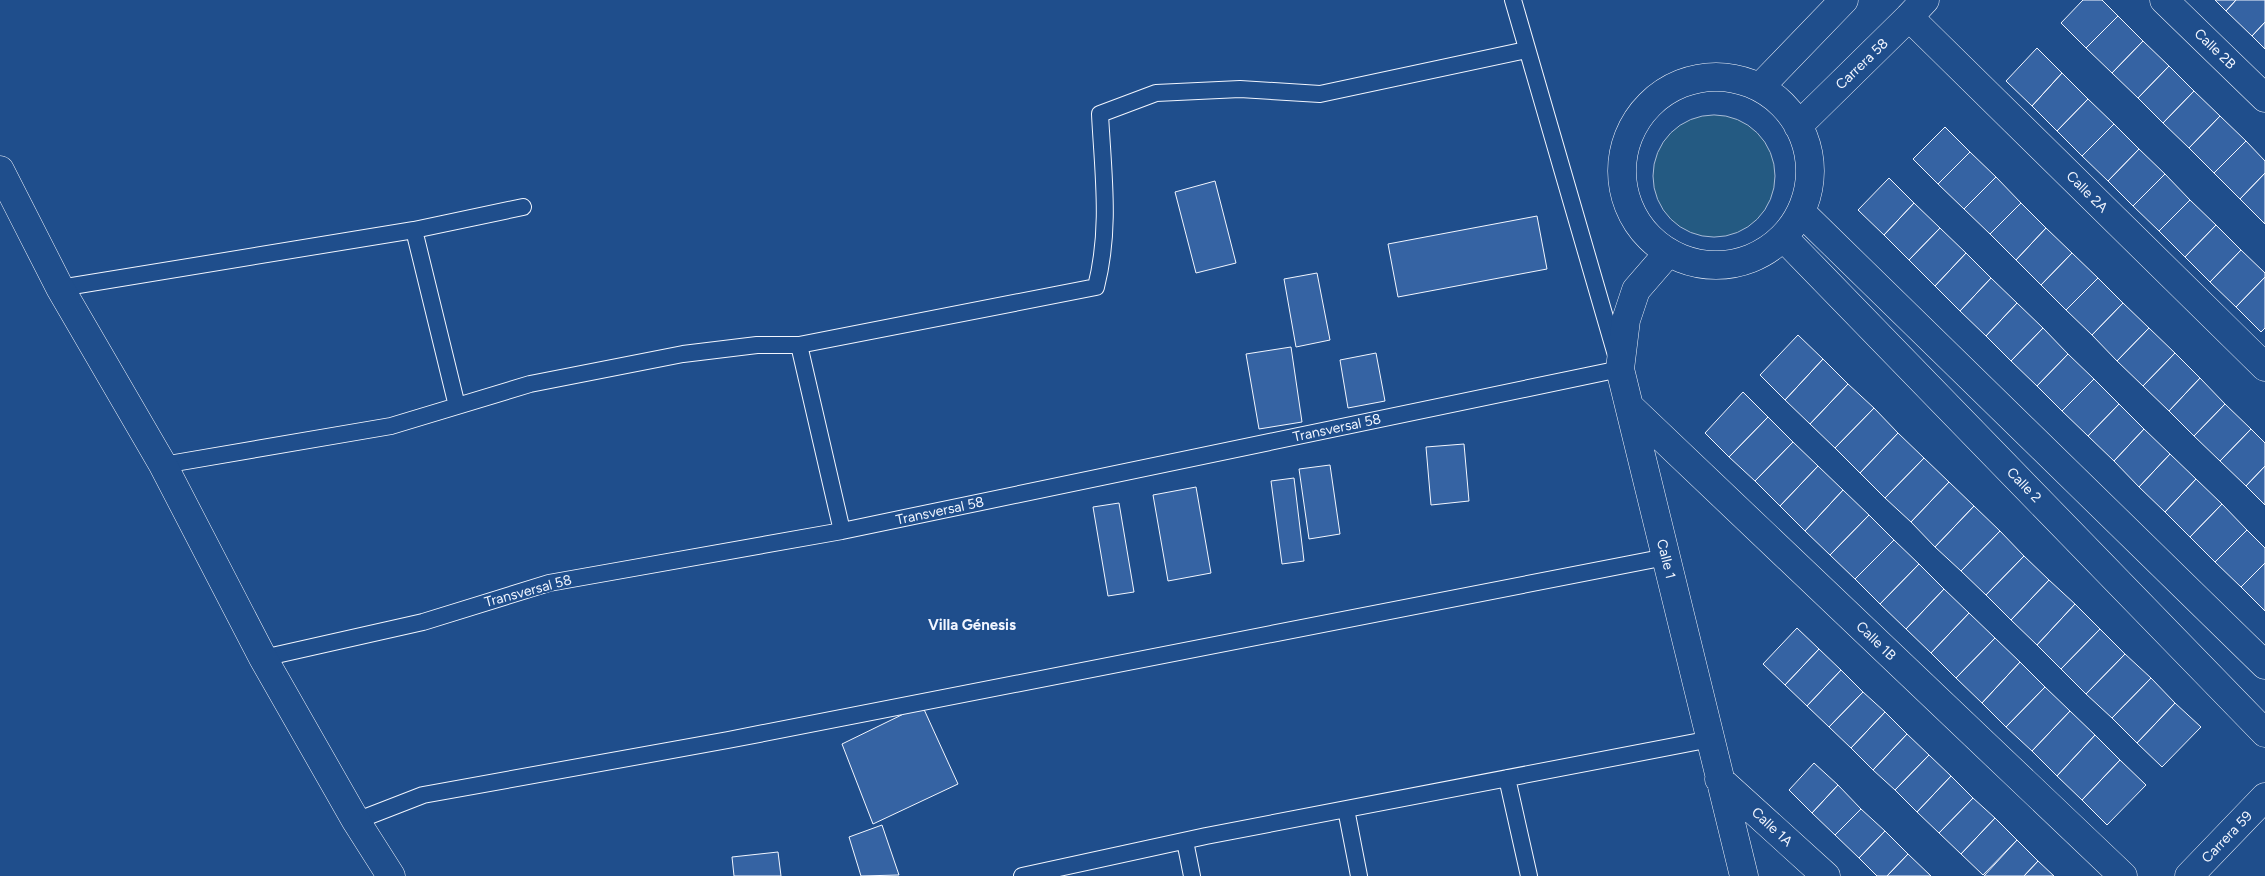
<svg xmlns="http://www.w3.org/2000/svg" width="2265" height="876" font-family="Figtree,sans-serif">
<style>
.green{fill:#245a82;stroke:#a8bbd7}
.building{fill:#3563a3;stroke:#f2f6ff}
.lines{fill:none;stroke-linecap:round;stroke-linejoin:round}
.service-casing{stroke:#f2f6ff;stroke-width:18}
.minor-casing{stroke:#f2f6ff;stroke-width:29}
.service{stroke:#1f4e8c;stroke-width:16}
.minor{stroke:#1f4e8c;stroke-width:28}
.labels{text-anchor:middle;dominant-baseline:central;stroke-width:4;stroke-linejoin:round;paint-order:stroke}
.street-label{font-size:14px;fill:#f2f6ff;stroke:#1f4e8c}
.neighbourhood-label{font-size:15px;font-weight:bold;fill:#f2f6ff;stroke:#1f4e8c}
</style>
<rect width="100%" height="100%" fill="#1f4e8c"/>
<path class="green" d="M1653 176a61 61 0 1 1 122 0a61 61 0 1 1-122 0Z"/>
<path class="building" d="M2083,0H2102L2118,16L2086,48L2061,23Z
M2215,0H2236L2226,11Z
M2236,0H2265V22L2252,36L2226,11Z
M2118,16L2143,41L2112,73L2086,48Z
M2265,22V49L2252,36Z
M2143,41L2169,66L2138,98L2112,73Z
M2037,48L2062,73L2032,106L2006,81Z
M2169,66L2194,91L2163,123L2138,98Z
M2062,73L2088,99L2057,131L2032,106Z
M2194,91L2220,116L2189,148L2163,123Z
M2088,99L2114,124L2082,156L2057,131Z
M2220,116L2246,141L2214,173L2189,148Z
M2114,124L2139,149L2108,181L2082,156Z
M1945,127L1970,152L1938,184L1913,159Z
M2246,141L2265,161V173L2240,199L2214,173Z
M2139,149L2165,174L2133,206L2108,181Z
M1970,152L1996,177L1964,209L1938,184Z
M2265,173V224L2240,199Z
M2165,174L2190,200L2159,231L2133,206Z
M1996,177L2021,203L1990,234L1964,209Z
M1889,178L1914,203L1884,235L1858,210Z
M1215,181L1236,263L1196,273L1175,192Z
M2190,200L2216,225L2185,257L2159,231Z
M1914,203L1940,228L1909,260L1884,235Z
M2021,203L2046,228L2016,260L1990,234Z
M1537,216L1547,269L1398,297L1388,244Z
M2216,225L2241,250L2210,282L2185,257Z
M1940,228L1966,253L1935,286L1909,260Z
M2046,228L2072,253L2041,285L2016,260Z
M2241,250L2265,273V277L2236,307L2210,282Z
M1966,253L1991,278L1960,311L1935,286Z
M2072,253L2098,278L2066,310L2041,285Z
M1317,273L1330,340L1296,347L1284,279Z
M2265,277V328L2261,332L2236,307Z
M1991,278L2017,303L1986,336L1960,311Z
M2098,278L2123,303L2092,335L2066,310Z
M2017,303L2043,328L2011,361L1986,336Z
M2123,303L2149,328L2117,361L2092,335Z
M2043,328L2068,354L2037,386L2011,361Z
M2149,328L2175,353L2143,386L2117,361Z
M1798,335L1823,359L1785,400L1760,375Z
M1291,347L1302,422L1259,429L1246,354Z
M1376,353L1385,401L1348,408L1340,360Z
M2175,353L2200,378L2169,411L2143,386Z
M2068,354L2094,379L2062,411L2037,386Z
M1823,359L1848,384L1810,424L1785,400Z
M2200,378L2225,404L2194,436L2169,411Z
M2094,379L2119,404L2088,436L2062,411Z
M1848,384L1874,408L1835,448L1810,424Z
M1743,392L1768,417L1729,457L1705,433Z
M2119,404L2144,429L2114,461L2088,436Z
M2225,404L2251,429L2220,461L2194,436Z
M1874,408L1898,433L1860,473L1835,448Z
M1768,417L1793,442L1755,481L1729,457Z
M2144,429L2170,454L2139,487L2114,461Z
M2251,429L2265,443V466L2246,486L2220,461Z
M1898,433L1924,458L1885,498L1860,473Z
M1793,442L1818,466L1780,506L1755,481Z
M1464,444L1469,501L1431,505L1426,447Z
M2170,454L2196,479L2165,512L2139,487Z
M1924,458L1949,482L1911,522L1885,498Z
M1330,465L1340,534L1309,539L1299,469Z
M1818,466L1843,490L1805,531L1780,506Z
M2265,466V505L2246,486Z
M1294,478L1304,561L1282,564L1271,481Z
M2196,479L2222,504L2190,537L2165,512Z
M1949,482L1974,506L1935,547L1911,522Z
M1196,487L1211,573L1168,581L1153,495Z
M1843,490L1869,515L1830,555L1805,531Z
M1119,503L1134,592L1108,596L1093,507Z
M2222,504L2247,530L2215,562L2190,537Z
M1974,506L2000,531L1961,571L1935,547Z
M1869,515L1894,540L1855,579L1830,555Z
M2247,530L2265,548V563L2241,587L2215,562Z
M2000,531L2024,556L1986,595L1961,571Z
M1894,540L1919,564L1880,604L1855,579Z
M2024,556L2049,580L2011,620L1986,595Z
M2265,563V611L2241,587Z
M1919,564L1944,589L1906,629L1880,604Z
M2049,580L2075,604L2037,645L2011,620Z
M1944,589L1969,613L1931,653L1906,629Z
M2075,604L2100,629L2061,669L2037,645Z
M1969,613L1995,638L1956,678L1931,653Z
M1797,628L1819,649L1785,685L1763,664Z
M2100,629L2125,654L2086,694L2061,669Z
M1995,638L2020,662L1982,703L1956,678Z
M1819,649L1841,670L1807,706L1785,685Z
M2125,654L2151,678L2112,718L2086,694Z
M2020,662L2045,687L2006,727L1982,703Z
M1841,670L1863,692L1829,727L1807,706Z
M2151,678L2175,703L2137,743L2112,718Z
M2045,687L2070,711L2032,751L2006,727Z
M1863,692L1885,712L1851,748L1829,727Z
M2175,703L2201,727L2162,767L2137,743Z
M922,705L958,784L873,824L842,744Z
M2070,711L2095,735L2057,776L2032,751Z
M1885,712L1907,734L1873,770L1851,748Z
M1907,734L1929,755L1895,790L1873,770Z
M2095,735L2120,760L2082,800L2057,776Z
M1929,755L1951,776L1917,812L1895,790Z
M2120,760L2146,785L2107,825L2082,800Z
M1814,763L1838,785L1812,813L1789,790Z
M1951,776L1973,798L1939,833L1917,812Z
M1838,785L1861,809L1835,835L1812,813Z
M1973,798L1995,818L1961,854L1939,833Z
M1861,809L1885,831L1859,858L1835,835Z
M1995,818L2017,840L1983,875L1961,854Z
M882,825L899,875L861,876L849,837Z
M1885,831L1908,854L1887,876H1877L1859,858Z
M2017,840L2038,861L2024,876H1984Z
M778,852L781,876H734L732,857Z
M1908,854L1931,876H1887Z
M2038,861L2054,876H2024Z"/>
<g class="lines">
<g class="service-casing">
<path id="service" d="M414,230L457,406
M60,288L414,230L523,207
M799,345L842,531
M163,465L391,426L530,384L683,354L757,345H799L1096,287C1111,228 1103,174 1100,114L1156,93L1240,89L1320,94L1526,50
M263,658L423,622L549,583L842,531L1620,369L1513,0
M1507,778L1529,876
M1346,809L1359,876
M356,821L423,795L728,740L1666,557
M1185,841L1192,876
M1022,876L1206,836L1711,739"/>
</g>
<g class="minor-casing">
<path id="minor" d="M2164,0L2265,98
M1909,17L2265,367
M1622 171a94 94 0 1 1 188 0a94 94 0 1 1-188 0Z
M1760,87L1844,0
M1798,126L1909,17L1925,0
M0,170L60,288L163,465L263,658L356,821L391,876
M1801,212L2265,665
M1783,237L2265,733
M1668,253L1636,290L1626,320L1620,369L1744,876
M1630,407L2123,876
M1719,779L1826,876
M2189,876L2265,797"/>
</g>
<use href="#service" class="service"/>
<use href="#minor" class="minor"/>
</g>
<g class="labels">
<g class="street-label">
<text transform="translate(2215 49) rotate(44)">Calle 2B</text>
<text transform="translate(1862 64) rotate(-44)">Carrera 58</text>
<text transform="translate(2087 192) rotate(45)">Calle 2A</text>
<text transform="translate(1337 428) rotate(-12)">Transversal 58</text>
<text transform="translate(2024 485) rotate(46)">Calle 2</text>
<text transform="translate(940 511) rotate(-12)">Transversal 58</text>
<text transform="translate(1666 559) rotate(76)">Calle 1</text>
<text transform="translate(528 591) rotate(-15)">Transversal 58</text>
<text transform="translate(1876 641) rotate(44)">Calle 1B</text>
<text transform="translate(1772 827) rotate(43)">Calle 1A</text>
<text transform="translate(2227 837) rotate(-46)">Carrera 59</text>
</g>
<g class="neighbourhood-label">
<text x="972" y="625">Villa Génesis</text>
</g>
</g>
</svg>
